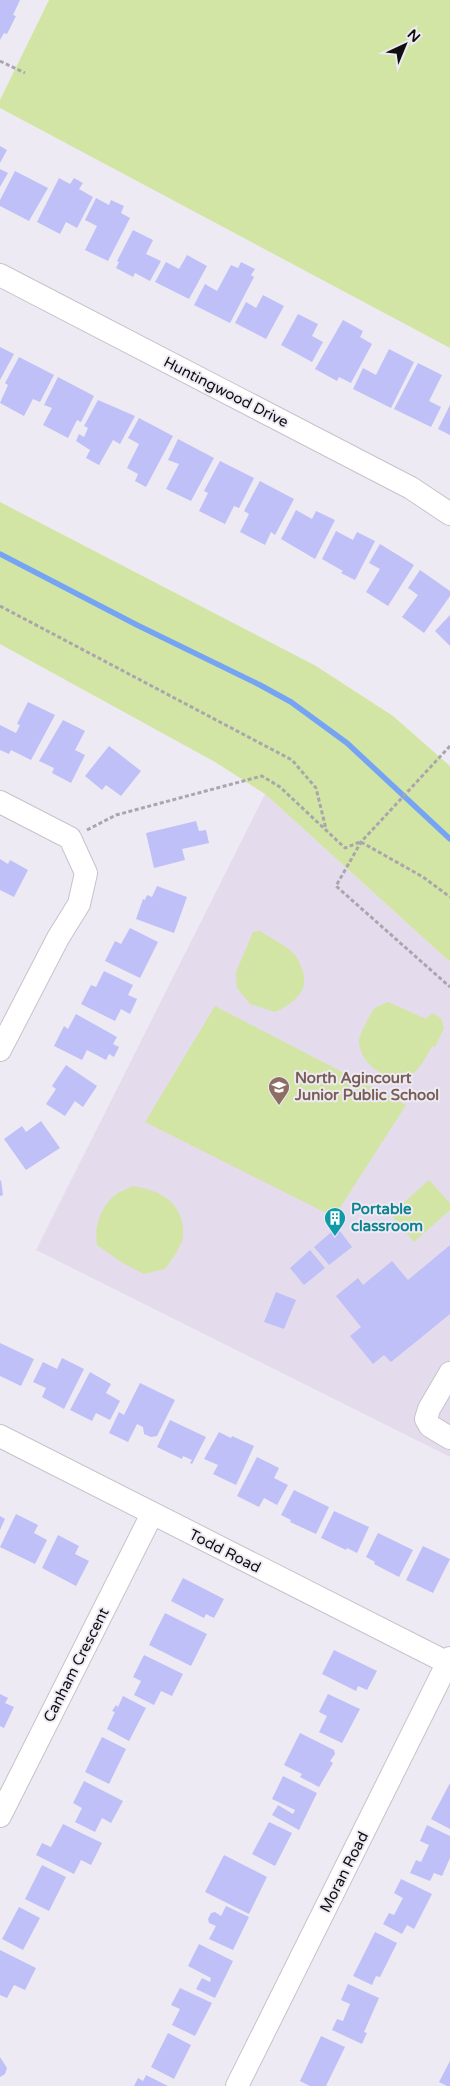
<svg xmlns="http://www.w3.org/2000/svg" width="450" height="2086" font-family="'Varela Round',sans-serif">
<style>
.built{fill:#e4dcec}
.green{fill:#d3e5a4}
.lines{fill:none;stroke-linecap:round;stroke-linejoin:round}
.stream{stroke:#75a4f4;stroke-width:5.5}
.building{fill:#bec0f7}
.minor-casing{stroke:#c7c2cb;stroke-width:24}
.path{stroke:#aaa6ad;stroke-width:3;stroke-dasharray:4 2.5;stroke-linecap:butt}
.minor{stroke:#fff;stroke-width:22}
.labels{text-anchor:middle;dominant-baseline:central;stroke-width:4;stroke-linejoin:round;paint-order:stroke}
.street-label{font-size:15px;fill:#100e11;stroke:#eeeaf3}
.education-label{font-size:15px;font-weight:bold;fill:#785e54;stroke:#eeeaf3;text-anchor:start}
.culture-label{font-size:15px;font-weight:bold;fill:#0d838f;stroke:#eeeaf3;text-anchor:start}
</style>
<rect width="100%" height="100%" fill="#eeeaf3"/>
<path class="built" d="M265,794L450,962V1457L36,1250Z"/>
<path class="green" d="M49,0H450V348L0,108V100Z
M0,502L316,666L393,716L450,766V962L265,794L215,762L0,644Z
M260,931C272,939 286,945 295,955C298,959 300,964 302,969C311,991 292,1004 275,1012L250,1004L237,988L236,972L253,932Z
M388,1002L426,1019L432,1013L441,1018L444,1028L435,1047L432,1046C426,1057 418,1075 405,1077C384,1082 359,1062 359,1040C359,1036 371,1012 374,1009C377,1006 384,1004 388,1002Z
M215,1006L406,1105L334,1217L145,1122Z
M429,1180L450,1203V1210L414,1242L391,1214Z
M133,1186C143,1188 154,1190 163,1196C180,1205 188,1229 180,1246C176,1254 170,1262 165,1269L144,1274L121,1262L97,1245C94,1226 100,1208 115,1195C120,1191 128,1189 133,1186Z"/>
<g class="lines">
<path class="stream" d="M0,554L137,625L260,685L291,702L347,743L450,839"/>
</g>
<path class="building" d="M0,0H20L13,15L16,16L7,34L4,33L0,40Z
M0,146L7,150L0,163Z
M0,169L8,173L0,187Z
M15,171L48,188L29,221L0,206V200Z
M59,178L70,184L74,178L83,183L79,189L93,197L77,228L66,222L60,234L37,222Z
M96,198L109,205L111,200L124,206L121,213L130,218L108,261L85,250L97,226L85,220Z
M133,230L153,240L146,254L161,261L150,281L135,273L133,277L116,268L119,262L117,261Z
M187,255L207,266L189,299L155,282L166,262L179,269Z
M241,262L255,269L251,275L254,277L230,323L194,305L205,284L217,291L231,265L238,268Z
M263,295L284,306L266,339L235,323L246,302L256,308Z
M298,314L318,324L312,336L323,342L312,362L281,345Z
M343,320L363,331L360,337L372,344L351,383L339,377L337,381L315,369Z
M0,347L14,354L0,380Z
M389,349L414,362L391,408L353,389L363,368L376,375Z
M19,357L54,375L40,402L33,399L24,416L0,403L8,385L5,383Z
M418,363L442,375L429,401L441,407L431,427L394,409Z
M58,377L94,396L81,422L77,420L68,438L43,425L52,408L44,405Z
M98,400L135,416L120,444L113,440L99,465L86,458L90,450L76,441L79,434L84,437L88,428L84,426Z
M450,405V435L438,429Z
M139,418L173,436L146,487L135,481L138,474L127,468L139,444L128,438Z
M178,439L214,458L191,501L166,489L179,464L168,460Z
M220,461L254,478L239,508L234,506L225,524L199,511L208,493L204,491Z
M260,481L294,499L275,535L271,532L265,545L240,532L249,514L244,511Z
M296,510L312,519L316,511L335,520L315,559L281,539Z
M336,531L353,540L357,532L375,541L355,580L341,573L343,571L322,559Z
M380,544L414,565L388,606L366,592L380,569L369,563Z
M420,570L450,591V596L424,633L402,617L418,595L408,588Z
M450,615V646L435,631Z
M28,702L55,715L31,760L11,750L9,754L0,750V725L16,733L20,725L17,724Z
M63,720L85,731L75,750L85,755L71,783L52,773L54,768L39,761Z
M109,746L141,771L121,796L106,785L102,790L85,776Z
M196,821L199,831L206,830L209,843L182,849L185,860L154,868L146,833Z
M0,859L8,864L10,860L28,870L14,897L0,890Z
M157,886L187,897L174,933L136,919L143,899L145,900L147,895L152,897Z
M130,928L158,942L140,978L105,961L115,941L121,944Z
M104,971L133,985L128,995L137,999L130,1014L121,1009L115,1021L81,1004L91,985L96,987Z
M76,1014L117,1037L113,1044L119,1047L114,1057L109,1054L106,1060L87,1050L82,1060L54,1046L64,1026L68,1029Z
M66,1065L97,1086L83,1107L75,1101L65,1116L46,1104L56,1089L52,1086Z
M41,1121L60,1148L26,1170L4,1139L22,1126L26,1132Z
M1,1180L3,1195L0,1196V1181Z
M337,1227L352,1247L329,1265L314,1247Z
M450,1245V1314L391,1362L384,1355L373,1364L350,1336L361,1327L336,1296L358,1278L363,1285L392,1261L408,1280Z
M310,1250L325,1268L304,1285L290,1268Z
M276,1292L296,1300L284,1329L264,1322Z
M0,1343L34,1359L21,1386L0,1376Z
M62,1358L84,1369L64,1409L42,1397L46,1388L33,1382L43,1362L57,1369Z
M90,1372L111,1384L106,1393L120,1401L110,1420L96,1413L92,1421L70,1410Z
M140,1383L175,1400L157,1436L151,1437L144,1434L143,1427L137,1424L128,1442L109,1433L119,1412L124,1415Z
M170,1420L206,1437L192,1464L190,1463L192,1460L183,1456L182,1459L157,1447Z
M219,1432L231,1438L232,1436L254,1446L236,1485L213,1474L218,1465L204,1459Z
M257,1457L279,1468L274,1478L288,1485L277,1505L264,1498L259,1507L237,1496Z
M294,1490L329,1507L316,1534L290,1522L291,1520L281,1515Z
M334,1511L369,1527L357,1553L347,1548L346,1550L321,1538Z
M16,1514L38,1525L34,1533L47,1540L35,1564L0,1547Z
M0,1516L5,1519L0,1530Z
M378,1533L413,1550L399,1577L374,1564L375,1562L366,1557Z
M58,1535L79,1546L75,1554L89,1561L76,1586L42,1568Z
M423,1546L450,1559L433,1593L406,1580Z
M183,1578L224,1599L214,1618L206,1614L204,1618L171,1601Z
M165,1613L207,1634L191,1666L149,1645Z
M334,1650L377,1671L367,1690L358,1686L356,1691L322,1674Z
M144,1655L183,1674L172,1696L161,1691L154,1705L134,1695L141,1681L133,1677Z
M0,1694L8,1698L5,1703L14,1707L4,1728L0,1726Z
M328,1694L360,1709L342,1743L319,1732L327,1716L319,1712Z
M123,1696L146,1708L129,1741L107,1729L115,1712L112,1711L116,1705L118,1707Z
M300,1733L334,1750L335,1754L330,1761L333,1763L319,1787L300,1777L302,1774L284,1765Z
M102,1737L126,1749L109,1784L85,1772Z
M283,1776L317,1793L299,1830L272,1815L278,1805L293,1814L295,1810L272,1799Z
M84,1781L123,1801L111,1823L102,1818L95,1832L75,1822L82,1808L73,1803Z
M450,1783V1829L431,1819Z
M269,1822L292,1833L275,1866L252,1854Z
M63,1824L102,1843L91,1865L81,1860L74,1874L36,1855L42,1843L51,1847Z
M427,1825L450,1836V1858L442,1876L434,1873L430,1881L410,1873L416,1860L421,1862L429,1845L420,1841Z
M224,1855L267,1877L249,1914L205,1892Z
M42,1865L66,1877L49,1911L25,1899Z
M401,1879L432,1894L414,1929L407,1925L402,1934L383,1924L389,1913L394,1915L403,1898L394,1893Z
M226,1906L249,1917L233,1950L209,1939L216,1926L209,1923L208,1919L211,1913L215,1912L221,1916Z
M19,1907L40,1918L23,1950L2,1939Z
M375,1932L397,1943L380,1977L376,1976L372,1985L353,1976Z
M199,1944L233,1961L215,1998L196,1989L202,1978L210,1982L211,1978L188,1966Z
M0,1950L36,1968L25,1990L14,1985L7,1998L0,1995Z
M348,1984L379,1998L364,2032L367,2033L362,2044L332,2030L337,2019L343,2021L350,2004L341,2000Z
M180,1988L212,2003L195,2036L172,2025L180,2009L171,2005Z
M168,2033L191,2045L174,2079L151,2067Z
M321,2036L345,2047L326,2086H310L300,2081Z
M0,2057L7,2068L5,2074L0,2077Z
M450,2061V2086H447L439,2082Z
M146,2075L168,2086H134L138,2078L143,2081Z"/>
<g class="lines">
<g class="minor-casing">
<path id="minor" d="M0,275L411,488L450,514
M0,802L70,838L86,873L79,904L58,938L0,1050
M450,1373L429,1409L426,1419L430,1426L450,1438
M0,1436L450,1664
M0,1816L152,1514
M237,2086L450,1658"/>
</g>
<path class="path" d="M0,61L25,73
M0,606L292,760L316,788L326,829
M450,746L361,842L336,886L450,987
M87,830L116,815L262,776L280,787L345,848L360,842
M361,842L423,877L450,897"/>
<use href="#minor" class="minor"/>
</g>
<defs>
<g id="school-pin" transform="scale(1.125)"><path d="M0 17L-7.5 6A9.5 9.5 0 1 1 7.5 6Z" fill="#8d6e63" stroke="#eeeaf3"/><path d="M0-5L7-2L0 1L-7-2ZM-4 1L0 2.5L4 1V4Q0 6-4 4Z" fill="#fff"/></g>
<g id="building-pin" transform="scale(1.125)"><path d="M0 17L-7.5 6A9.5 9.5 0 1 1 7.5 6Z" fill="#0f9aa8" stroke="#eeeaf3"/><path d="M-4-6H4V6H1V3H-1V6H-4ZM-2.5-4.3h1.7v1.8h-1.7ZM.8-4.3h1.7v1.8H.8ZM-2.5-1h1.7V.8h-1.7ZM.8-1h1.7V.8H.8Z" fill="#fff"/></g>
</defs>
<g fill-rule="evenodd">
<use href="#school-pin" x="279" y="1087"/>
<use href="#building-pin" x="335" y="1218"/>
</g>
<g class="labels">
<g class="street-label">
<text transform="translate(226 392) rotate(27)">Huntingwood Drive</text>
<text transform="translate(225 1551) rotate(27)">Todd Road</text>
<text transform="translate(76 1665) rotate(-63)">Canham Crescent</text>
<text transform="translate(344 1872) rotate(-63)">Moran Road</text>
</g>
<g class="education-label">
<text x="295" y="1078">North Agincourt<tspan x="295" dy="17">Junior Public School</tspan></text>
</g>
<g class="culture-label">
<text x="351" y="1209">Portable<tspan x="351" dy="17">classroom</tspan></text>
</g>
</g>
<g transform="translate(405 45) rotate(44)" stroke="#eeeaf3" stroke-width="4" paint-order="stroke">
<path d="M0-4L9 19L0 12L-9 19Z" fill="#100e11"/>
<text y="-8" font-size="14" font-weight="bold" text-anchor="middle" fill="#100e11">N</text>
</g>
</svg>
